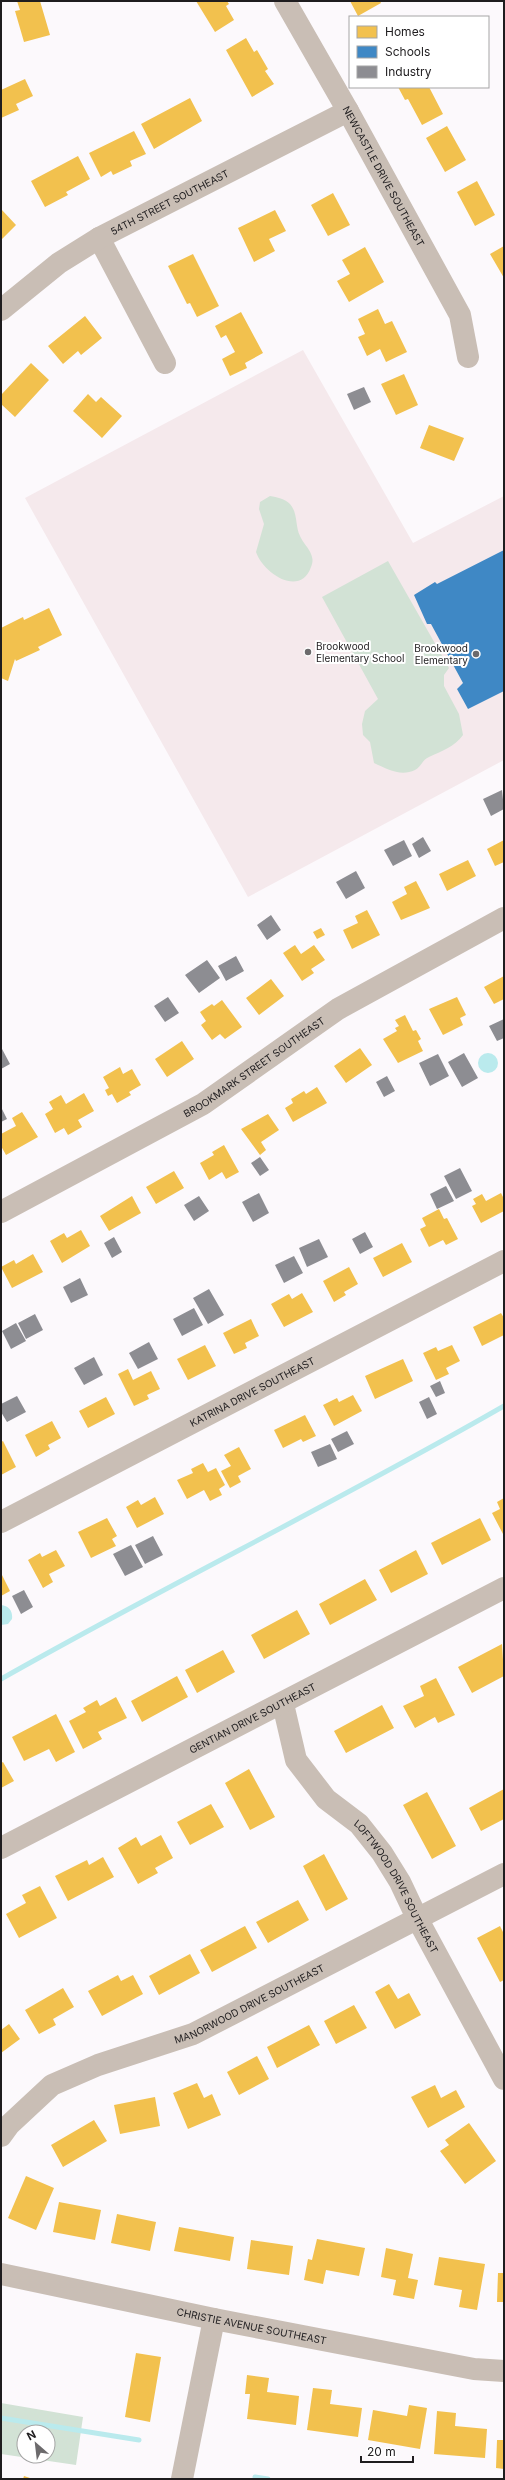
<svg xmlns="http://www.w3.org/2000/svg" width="505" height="2480" font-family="Inter,sans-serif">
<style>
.education{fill:#f5e9ec}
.green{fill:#d2e2d5;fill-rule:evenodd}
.water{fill:#baeaed}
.homes{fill:#f2c14e}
.schools{fill:#3f88c5}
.industry{fill:#8d8d92}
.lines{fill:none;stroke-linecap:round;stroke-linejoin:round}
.stream{stroke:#baeaed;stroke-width:5}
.minor{stroke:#c9beb5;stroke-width:22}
.poi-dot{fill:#6c6a6c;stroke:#fff;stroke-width:1.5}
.labels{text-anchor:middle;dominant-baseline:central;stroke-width:4;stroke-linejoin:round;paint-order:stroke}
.street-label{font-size:10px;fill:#1f1d1f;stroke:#fff}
.poi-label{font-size:10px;fill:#1f1d1f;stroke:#fff;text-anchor:start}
</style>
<rect width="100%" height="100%" fill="#fcf9fc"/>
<path class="education" d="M303,350L413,543L504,496V760L248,897L25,498Z"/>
<path class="green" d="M270,496C277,497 285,499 290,504C298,513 295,526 300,536C303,543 309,548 311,554C313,559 313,562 311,567C300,598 263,573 256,552L264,524L259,509L260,502Z
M388,561L449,668L444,675V686L459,714L463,735C454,747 442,751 429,757C423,759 421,767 415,770C401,777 387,769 374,763L370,742L363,735L362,724L365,711L378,699L322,597Z
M1,2403L83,2417L76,2465L1,2454ZM24,2432H48V2456H24Z"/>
<path class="water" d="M478 1063a10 10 0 1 1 20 0a10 10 0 1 1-20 0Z
M1,1605C9,1606 13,1611 12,1619L8,1624L1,1625Z"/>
<path class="homes" d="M17,1H40L50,35L24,42L15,11L20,10Z
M196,1H227L229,4L226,6L234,20L215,32Z
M350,1H380L381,3L358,16Z
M246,38L254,52L257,50L268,69L265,71L274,84L252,97L226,50Z
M25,79L33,96L16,104L19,110L1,118V90Z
M398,87H429L443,114L422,125L408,99L405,100Z
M190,98L202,121L154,149L141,124Z
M447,126L466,160L445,172L426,138Z
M134,131L146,154L130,161L132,166L113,175L111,171L101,177L89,153Z
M78,156L90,179L66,192L68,195L45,207L31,181Z
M477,181L495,215L475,226L457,192Z
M333,193L350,225L328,236L311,205Z
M1,209L16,225L1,240Z
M275,210L286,231L269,239L275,251L254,262L238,228Z
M504,246V278L490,254Z
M365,247L384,282L349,302L337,281L350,274L342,260Z
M193,254L219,306L197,317L190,303L187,304L168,266Z
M378,309L385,324L392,321L407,352L386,362L380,349L367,356L358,337L365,334L358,319Z
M241,312L263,353L245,363L247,368L230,376L222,359L235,352L226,335L221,338L215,326Z
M85,316L102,338L81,355L78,351L63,364L48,346Z
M31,363L49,380L15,417L1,404V395Z
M404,374L418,405L396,415L381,384Z
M88,394L96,402L101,397L122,416L102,438L73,411Z
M429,425L464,438L454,461L420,448Z
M49,608L62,635L38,647L40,650L16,661L15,659L8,681L1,678V628L23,617L24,620Z
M504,840V862L495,866L487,849Z
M468,860L476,876L447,891L439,874Z
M416,881L430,908L401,920L392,902L407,894L404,887Z
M367,910L380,935L352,949L343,930L358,923L355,916Z
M321,928L325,935L317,939L313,932Z
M295,945L301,954L314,945L325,960L311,969L314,973L302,981L283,953Z
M504,976V999L494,1004L484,987Z
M271,979L284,996L259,1015L246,998Z
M457,997L466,1015L460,1018L463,1025L443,1035L429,1009Z
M222,1000L242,1027L225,1039L220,1034L212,1040L201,1025L206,1021L200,1012L212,1004L214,1006Z
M405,1015L413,1031L416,1030L421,1039L418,1041L423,1051L398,1063L383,1039L397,1031L395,1028L399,1026L395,1020Z
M182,1041L194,1059L167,1077L155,1059Z
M360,1048L372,1065L346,1083L334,1066Z
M120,1067L123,1074L132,1069L141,1085L129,1092L131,1095L117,1103L112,1094L108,1096L105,1090L109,1088L103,1077Z
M317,1087L327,1103L293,1122L285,1108L293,1103L291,1099L304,1091L306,1094Z
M84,1093L94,1111L78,1120L82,1127L68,1135L64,1128L55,1133L45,1114L53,1109L49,1102L61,1095L66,1104Z
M22,1112L38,1137L6,1155L1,1146V1134L16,1126L12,1118Z
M268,1114L279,1130L261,1142L266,1150L260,1155L241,1129Z
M224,1145L239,1172L226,1179L222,1172L209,1180L200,1163L214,1155L212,1152Z
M174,1171L184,1188L156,1204L146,1187Z
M501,1193L504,1199V1211L481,1223L472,1206L476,1204L473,1199L482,1194L486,1201Z
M132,1196L141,1213L109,1231L100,1216Z
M439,1209L444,1219L447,1218L458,1239L446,1245L443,1240L429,1247L420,1229L426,1226L422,1218Z
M81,1230L90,1246L62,1263L50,1241L64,1233L67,1238Z
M402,1243L412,1262L383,1277L373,1258Z
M33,1254L43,1272L12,1288L1,1267L14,1260L16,1264Z
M349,1267L358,1284L344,1292L346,1295L334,1302L323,1281Z
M302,1293L313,1312L284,1327L271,1304L289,1294L292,1299Z
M501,1313L504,1318V1335L482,1346L473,1327Z
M251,1319L259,1336L245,1343L247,1348L234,1354L223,1333Z
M205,1345L216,1366L188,1380L177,1359Z
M452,1345L460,1361L446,1368L449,1374L436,1380L423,1353L436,1347L438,1351Z
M403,1359L413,1381L375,1399L365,1376Z
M128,1369L133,1380L151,1371L160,1389L147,1395L149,1399L134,1406L118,1374Z
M353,1395L362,1411L334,1426L323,1405L337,1398L339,1402Z
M106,1397L115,1414L88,1428L79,1411Z
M305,1415L316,1436L303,1442L301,1439L283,1448L274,1430Z
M52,1421L61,1438L48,1445L50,1449L36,1457L25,1435Z
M3,1441L16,1467L1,1475V1442Z
M239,1447L251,1469L238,1476L241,1482L230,1488L221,1471L231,1466L224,1455Z
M203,1463L208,1472L216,1468L225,1485L219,1489L222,1495L210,1501L204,1490L187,1499L177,1480L193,1473L191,1469Z
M155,1497L164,1514L137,1528L126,1507L138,1500L141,1505Z
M504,1498V1533L503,1534L492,1513L500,1509L497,1502Z
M107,1518L117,1536L112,1539L116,1546L91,1558L78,1532Z
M480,1518L491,1540L442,1565L431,1543Z
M56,1550L65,1566L49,1574L53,1582L43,1588L28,1560L40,1553L42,1557Z
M416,1550L428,1574L391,1593L379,1570Z
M1,1573L10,1591L1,1596Z
M365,1579L377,1600L330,1625L319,1604Z
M297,1610L310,1634L264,1659L251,1635Z
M502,1644L504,1676L472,1693L458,1667Z
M223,1650L235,1672L197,1693L185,1670Z
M177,1676L188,1697L142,1722L131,1701Z
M436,1678L455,1715L438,1723L435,1717L415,1728L403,1706L424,1696L420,1686Z
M116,1697L127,1718L98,1732L102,1739L83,1749L69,1721L86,1712L83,1708L97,1700L100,1706Z
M382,1705L394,1728L346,1753L334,1731Z
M56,1714L75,1752L56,1762L49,1749L24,1761L12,1737Z
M3,1762L14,1781L1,1788V1763Z
M249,1769L275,1817L250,1830L225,1783Z
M504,1789V1819L481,1831L469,1808Z
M427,1792L456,1846L432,1859L403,1805Z
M211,1804L224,1827L190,1845L177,1822Z
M161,1835L173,1858L155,1868L158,1873L138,1884L118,1848L136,1837L141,1846Z
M324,1854L348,1899L326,1911L303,1866Z
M103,1857L114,1877L68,1901L55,1876L87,1860L89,1865Z
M40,1886L57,1918L19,1938L6,1914L26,1903L22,1895Z
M298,1900L309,1920L268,1943L256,1922Z
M245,1926L257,1948L212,1972L200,1950Z
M500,1926L504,1934V1980L500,1982L477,1938Z
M190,1954L200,1973L159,1995L149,1976Z
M118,1975L121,1981L133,1975L143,1994L102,2016L88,1991Z
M389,1984L398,1999L409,1993L421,2015L395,2029L375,1992Z
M63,1988L74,2007L53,2019L56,2025L39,2034L25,2010Z
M354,2005L367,2028L336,2044L324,2021Z
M9,2024L20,2039L1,2053V2030Z
M309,2025L320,2045L277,2068L267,2047Z
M257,2056L269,2079L239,2095L227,2072Z
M197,2083L204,2098L212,2094L221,2115L188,2129L173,2093Z
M435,2085L441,2098L456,2090L465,2107L428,2128L411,2097Z
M155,2097L160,2126L120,2134L114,2105Z
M94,2120L107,2141L63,2167L51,2145Z
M469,2123L496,2161L465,2184L440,2151L449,2145L445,2140Z
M26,2176L54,2188L36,2230L8,2218Z
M59,2202L101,2210L95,2240L53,2232Z
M117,2214L156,2222L150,2251L111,2243Z
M179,2227L234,2237L230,2261L174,2251Z
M317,2239L365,2248L359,2276L326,2270L323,2284L304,2280L308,2259L312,2260Z
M251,2240L293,2246L289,2275L247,2269Z
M386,2248L413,2254L408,2278L418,2280L414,2299L393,2295L396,2280L381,2277Z
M439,2257L485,2264L477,2310L459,2307L462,2290L434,2285Z
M498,2273H504V2302H497Z
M136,2353L161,2357L150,2422L125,2417Z
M247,2375L269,2378L267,2392L299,2396L296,2425L247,2419L250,2394H245Z
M313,2388L332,2390L330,2404L362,2408L358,2437L307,2430Z
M409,2405L427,2408L420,2449L368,2440L373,2410L407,2416Z
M437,2411L456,2413L455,2426L487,2429L485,2458L434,2454Z
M497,2440H504V2469L496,2468Z
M24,2476L33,2479H23Z"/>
<path class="schools" d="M504,550V691L468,709L457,689L463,683L431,624H427L414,595L435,582L437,584Z"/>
<path class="industry" d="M364,387L371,402L354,410L347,394Z
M502,790L504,809L491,816L483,799Z
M423,837L431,851L419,858L412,844Z
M404,840L412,856L393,866L384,850Z
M356,871L365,888L346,899L336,882Z
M271,915L281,930L267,940L257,925Z
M236,956L244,971L226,981L218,966Z
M207,960L220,978L199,993L185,975Z
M168,997L179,1013L165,1022L154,1006Z
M504,1019V1038L497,1041L489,1026Z
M1,1047L10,1064L1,1069Z
M464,1053L478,1078L462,1087L448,1062Z
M438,1054L449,1076L430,1086L419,1063Z
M387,1076L395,1091L384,1097L376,1082Z
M1,1107L7,1119L1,1122Z
M260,1157L269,1170L260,1176L251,1163Z
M460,1168L472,1191L456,1199L444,1176Z
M446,1186L454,1201L437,1209L430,1194Z
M259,1193L269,1213L253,1222L242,1202Z
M199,1196L209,1211L194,1221L184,1205Z
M365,1232L373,1247L360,1254L352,1239Z
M114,1237L122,1252L112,1258L104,1243Z
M319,1239L328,1257L307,1267L299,1248Z
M294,1256L303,1273L284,1283L275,1265Z
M80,1278L88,1295L71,1303L63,1287Z
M209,1289L224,1315L208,1324L193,1298Z
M194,1308L203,1325L182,1336L173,1319Z
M35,1314L43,1330L26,1339L18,1323Z
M16,1323L26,1341L11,1349L2,1331Z
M149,1342L158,1359L138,1369L129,1353Z
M94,1357L103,1375L84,1385L74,1368Z
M440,1381L445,1393L436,1397L430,1386Z
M17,1396L26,1412L7,1422L1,1412V1404Z
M429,1397L437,1414L427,1419L419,1402Z
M347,1431L354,1444L338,1452L331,1439Z
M330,1444L337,1459L318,1467L311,1452Z
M153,1536L163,1555L145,1564L135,1545Z
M131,1545L143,1567L125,1576L113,1554Z
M24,1590L33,1607L21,1614L12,1596Z"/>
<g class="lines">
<path class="stream" d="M1,1679C167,1585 339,1501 504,1406
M1,2418L139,2440
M255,2477L268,2479"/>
<g class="minor">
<path id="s1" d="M285,1L348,111L460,315L468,357"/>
<path d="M99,238L165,363"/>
<path id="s2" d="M1,310L59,263L99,238L348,111"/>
<path id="s3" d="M1,1212L203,1104L338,1009L504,918"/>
<path id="s4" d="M1,1522L504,1261"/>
<path id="s5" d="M283,1704L296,1760L326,1799L359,1824L382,1853L400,1882L417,1918L504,2079"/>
<path id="s6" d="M1,1848L504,1588"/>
<path id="s7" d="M1,2136L9,2125L52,2085L98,2065L193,2034L504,1874"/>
<path id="s8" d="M1,2274L214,2319L474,2369L504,2371"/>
<path d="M182,2479L214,2319"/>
</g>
</g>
<g class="poi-dot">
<circle cx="308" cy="652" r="4"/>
<circle cx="476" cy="654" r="4"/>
</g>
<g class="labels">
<g class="street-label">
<text stroke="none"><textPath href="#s1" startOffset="201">NEWCASTLE DRIVE SOUTHEAST</textPath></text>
<text stroke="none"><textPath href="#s2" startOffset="201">54TH STREET SOUTHEAST</textPath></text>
<text stroke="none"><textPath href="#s3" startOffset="292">BROOKMARK STREET SOUTHEAST</textPath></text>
<text stroke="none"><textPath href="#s4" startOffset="283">KATRINA DRIVE SOUTHEAST</textPath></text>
<text stroke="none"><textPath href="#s6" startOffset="283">GENTIAN DRIVE SOUTHEAST</textPath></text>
<text stroke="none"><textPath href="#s5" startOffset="221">LOFTWOOD DRIVE SOUTHEAST</textPath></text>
<text stroke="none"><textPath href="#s7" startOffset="286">MANORWOOD DRIVE SOUTHEAST</textPath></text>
<text stroke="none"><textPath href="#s8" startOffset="256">CHRISTIE AVENUE SOUTHEAST</textPath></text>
</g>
<g class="poi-label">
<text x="316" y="646">Brookwood<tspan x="316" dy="12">Elementary School</tspan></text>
<text x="468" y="648" text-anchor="end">Brookwood<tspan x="468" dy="12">Elementary</tspan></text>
</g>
</g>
<rect width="505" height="2480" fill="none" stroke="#1f1d1f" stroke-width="4"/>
<rect x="349" y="16" width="140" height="72" fill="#ffffff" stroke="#a5a5a5"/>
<rect x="357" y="26" width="20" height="12" fill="#f2c14e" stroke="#a5a5a5"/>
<text x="385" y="36" font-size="12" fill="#1f1d1f">Homes</text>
<rect x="357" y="46" width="20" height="12" fill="#3f88c5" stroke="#a5a5a5"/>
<text x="385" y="56" font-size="12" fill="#1f1d1f">Schools</text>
<rect x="357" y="66" width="20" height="12" fill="#8d8d92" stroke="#a5a5a5"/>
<text x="385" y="76" font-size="12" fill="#1f1d1f">Industry</text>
<g transform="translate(36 2444) rotate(332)"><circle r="19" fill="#ffffff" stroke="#a5a5a5"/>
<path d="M0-3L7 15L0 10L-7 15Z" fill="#6c6a6c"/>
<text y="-6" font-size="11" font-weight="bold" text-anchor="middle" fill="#1f1d1f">N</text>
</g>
<path d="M361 2456v6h52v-6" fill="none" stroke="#1f1d1f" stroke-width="2"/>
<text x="367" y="2456" font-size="12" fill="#1f1d1f" stroke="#ffffff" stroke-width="3" paint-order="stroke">20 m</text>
</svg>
